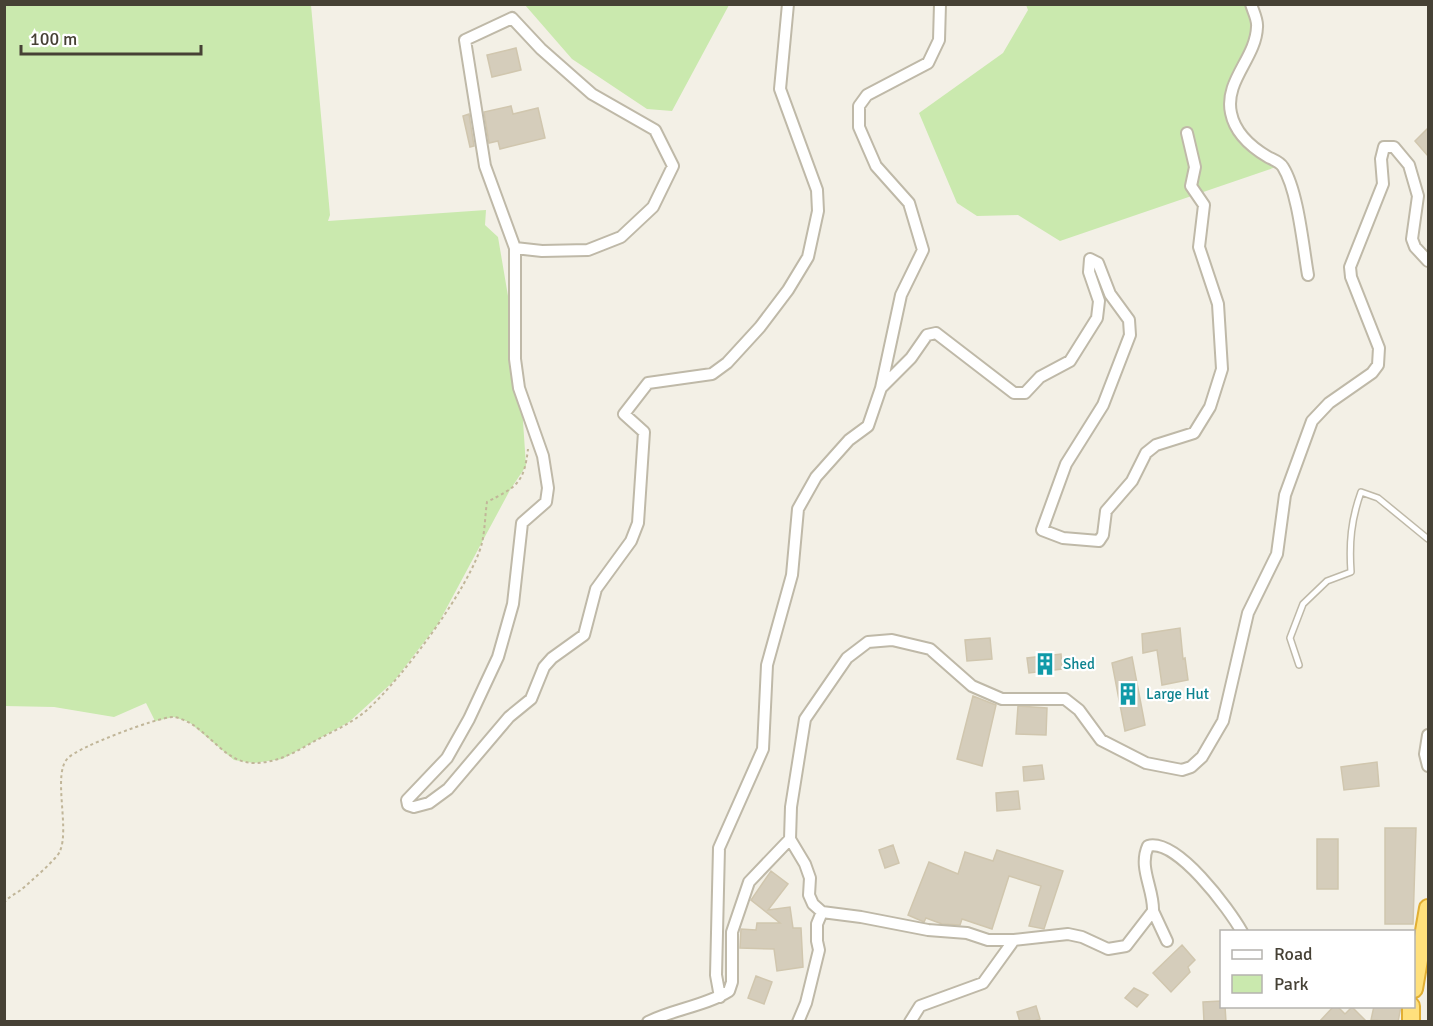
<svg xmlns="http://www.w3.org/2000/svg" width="1433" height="1026" font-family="Signika,sans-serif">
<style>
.green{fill:#cae9ae}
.building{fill:#d5cdbb;stroke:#d0c6ae;stroke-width:1.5}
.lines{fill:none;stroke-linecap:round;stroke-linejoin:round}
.service-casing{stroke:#bfb9a8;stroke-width:8}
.minor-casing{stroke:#bfb9a8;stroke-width:14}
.trunk-casing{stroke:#e1ae33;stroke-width:20}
.path{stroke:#c1b699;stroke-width:2;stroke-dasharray:3 3;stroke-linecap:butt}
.service{stroke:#fff;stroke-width:5}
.minor{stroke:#fff;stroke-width:10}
.trunk{stroke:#ffe07c;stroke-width:16}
.labels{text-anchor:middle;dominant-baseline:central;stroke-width:4.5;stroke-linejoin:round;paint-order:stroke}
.culture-label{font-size:15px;fill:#0d838f;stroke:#fff;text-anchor:start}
</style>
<rect width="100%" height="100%" fill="#f3f0e6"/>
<path class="green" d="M5,5H311L330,215L328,221L486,210L485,225L498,237L519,361L526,466L510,490L438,624L394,681L349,722L282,759L254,763L234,760L189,722L174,717L155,721L146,703L114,717L54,707L5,706Z
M525,5H729L672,111L647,109L572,59Z
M1026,5H1251L1258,24L1229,99L1234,127L1282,165L1060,241L1018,215L977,216L957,203L919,113L1003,53L1028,10Z"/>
<path class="building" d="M516,48L521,70L492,77L487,55Z
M511,106L513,114L538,108L545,138L500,149L498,141L489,143L484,112Z
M469,114L474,146L470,147L463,116Z
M1428,128V156L1415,141Z
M1180,628L1183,659L1185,658L1188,680L1162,685L1157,650L1143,653L1142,634Z
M990,638L992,659L967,661L965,640Z
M1061,654L1062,669L1029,673L1027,658Z
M1132,657L1145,725L1125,731L1112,663Z
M973,696L996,705L982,766L957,759Z
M1018,706L1047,708L1046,735L1016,734Z
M1377,762L1379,786L1344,790L1341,767Z
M1042,765L1044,779L1024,781L1023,767Z
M1018,791L1020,809L997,811L996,793Z
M1385,828H1416L1413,924H1385Z
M1317,839H1338V889H1317Z
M893,845L899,863L885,868L879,850Z
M997,850L1063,871L1044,929L1029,926L1041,886L1009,876L992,929L962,919L960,925L942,924L926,918L924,922L908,915L929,862L958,874L965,852L993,861Z
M771,871L788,884L768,910L790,907L793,928H801L803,967L777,971L774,949L740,948L741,929L756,930L757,923H780L751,900Z
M1182,945L1195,960L1188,967L1190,972L1171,992L1153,973Z
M756,976L772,982L764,1004L748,998Z
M1134,988L1148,995L1137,1007L1125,998Z
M1221,1001V1006H1225L1226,1022H1204L1203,1002Z
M1036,1006L1040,1019L1032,1022H1020L1017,1012Z
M1334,1006H1337L1345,1014L1352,1007L1367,1022H1319Z
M1374,1006H1401L1398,1022L1371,1020Z"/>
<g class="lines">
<g class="service-casing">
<path id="service" d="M1299,665L1290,638L1303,604L1327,581L1351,572C1349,543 1351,520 1361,492L1378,498L1428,539"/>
</g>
<g class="minor-casing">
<path id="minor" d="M1251,4C1253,11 1258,20 1257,27C1256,58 1224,81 1231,113C1235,133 1251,147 1268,157C1274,160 1280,162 1283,167C1298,191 1303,246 1308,275
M515,248L542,251L588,250L621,237L653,207L673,166L655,130L592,94L541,49L512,18L465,40L485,166L515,248V359L519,388L543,456L548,488L546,502L522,523L513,604L498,657L469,719L447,758L407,800L408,805L414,807L429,803L448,789L509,717L531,699L544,667L552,658L584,635L596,589L631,541L638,523L644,432L624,414L648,383L712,374L727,363L760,327L788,290L808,257L818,211L817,190L780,89L788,4
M881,388L911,358L927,335L936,333L1014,393H1025L1040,377L1070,361L1097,318L1099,301L1089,272L1090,259L1098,263L1110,294L1129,320L1130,335L1103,405L1066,464L1042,530L1063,538L1099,541L1103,535L1106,511L1132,481L1146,453L1156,445L1194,433L1210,407L1222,369L1218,304L1199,247L1204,205L1191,186L1195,167L1187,133
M1428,735L1425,754L1428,766
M790,839L805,864L810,878L809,895L813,904L822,912L861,917L928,930L967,933L988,940H1014
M1153,911C1154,889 1138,868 1148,846C1177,838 1229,909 1242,932
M720,997L716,975L719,848L763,749L767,665L792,575L798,509L816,477L849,440L868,426L881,388L901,295L923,250L909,203L876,166L869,150L859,127V106L867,95L928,63L939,40L940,4
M648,1022C674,1009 705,1006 729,991L732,982V932L749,882L790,839L791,807L805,719L847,658L868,642L892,640L930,649L972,686L1002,699H1065L1079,710L1101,740L1146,763L1182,770L1191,767L1202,757L1223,721L1248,613L1277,554L1285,495L1312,421L1329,403L1372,373L1378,365L1379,348L1351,277L1350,267L1383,184L1381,159L1384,147H1394L1409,165L1418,196L1412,239L1415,247L1428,261
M798,1022L806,1003L819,950L817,941V924L822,912
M910,1022L920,1006L983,983L1014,940L1068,934L1082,937L1108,949L1126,946L1153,911L1167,941"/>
</g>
<g class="trunk-casing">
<path id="trunk" d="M1414,989L1428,908
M1411,1022V1006"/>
</g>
<path class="path" d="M4,903C9,896 16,894 22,889C29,883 58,858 60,851C70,828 52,773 68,758C78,747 158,717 173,717C178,717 186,721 190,723C212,736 227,763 254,763C276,763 294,753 313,742C331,732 351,724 367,710C401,680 471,586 482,543C485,530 485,515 487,502C516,487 524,484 528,449"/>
<use href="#service" class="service"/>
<use href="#minor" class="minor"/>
<use href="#trunk" class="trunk"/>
</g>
<defs>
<g id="building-bare" transform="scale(1.8)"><path d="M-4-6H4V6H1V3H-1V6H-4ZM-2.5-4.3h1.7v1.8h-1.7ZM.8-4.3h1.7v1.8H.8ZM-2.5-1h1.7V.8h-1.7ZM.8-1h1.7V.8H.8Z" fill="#0f9aa8" stroke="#fff" stroke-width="2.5" paint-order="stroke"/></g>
</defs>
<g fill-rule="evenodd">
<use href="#building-bare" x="1045" y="664"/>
<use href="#building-bare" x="1128" y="694"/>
</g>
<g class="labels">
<g class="culture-label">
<text x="1063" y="664">Shed</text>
<text x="1146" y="694">Large Hut</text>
</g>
</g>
<rect width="1433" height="1026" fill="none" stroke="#464135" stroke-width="12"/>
<rect x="1220" y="930" width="195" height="78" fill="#ffffff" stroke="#b5b3ae" stroke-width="1.5"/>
<rect x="1232" y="950" width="30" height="9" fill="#ffffff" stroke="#b5b3ae" stroke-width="1.5"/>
<text x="1274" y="960" font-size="18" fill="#464135">Road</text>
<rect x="1232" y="975" width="30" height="18" fill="#cae9ae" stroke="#b5b3ae" stroke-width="1.5"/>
<text x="1274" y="990" font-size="18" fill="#464135">Park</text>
<path d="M21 45v9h180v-9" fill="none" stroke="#464135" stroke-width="3"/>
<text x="30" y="45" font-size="18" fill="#464135" stroke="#ffffff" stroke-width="4.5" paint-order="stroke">100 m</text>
</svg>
